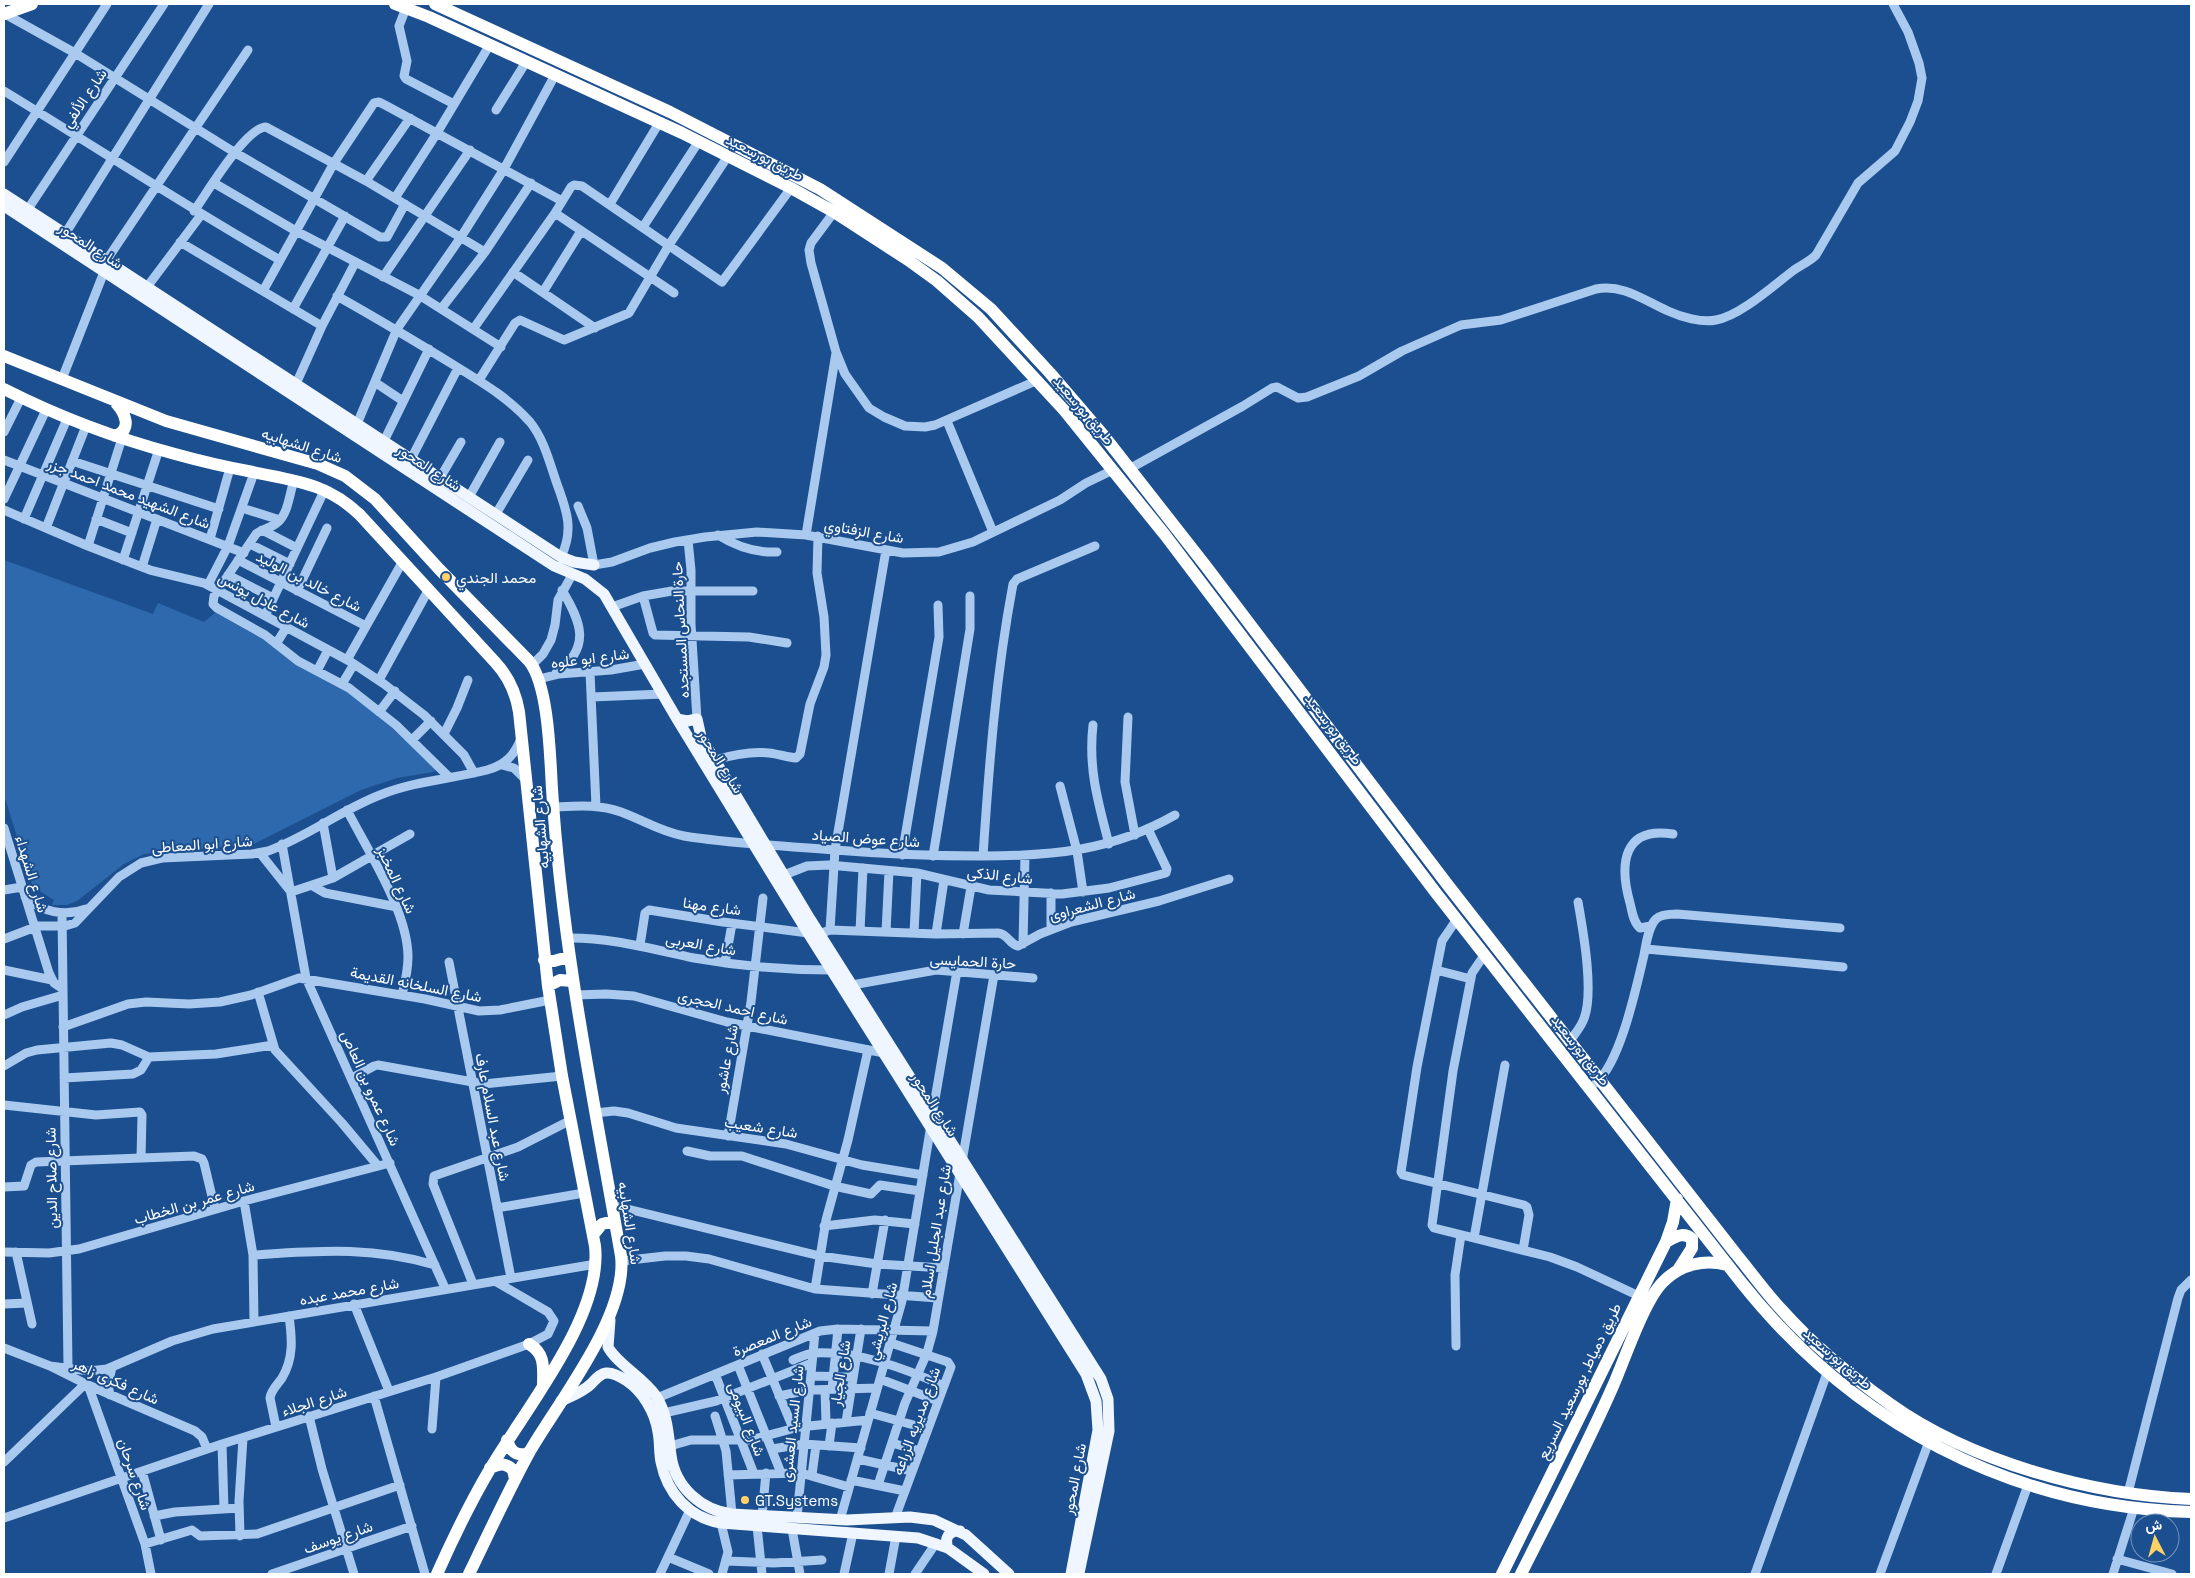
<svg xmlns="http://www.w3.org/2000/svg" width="2195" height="1578" font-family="'Space Grotesk',Vazirmatn,sans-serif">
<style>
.green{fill:#2e69ad}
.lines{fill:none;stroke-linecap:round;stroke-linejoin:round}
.minor{stroke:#a9c9ee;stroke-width:9}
.major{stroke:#f0f6ff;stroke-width:11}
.highway{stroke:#fff;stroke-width:12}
.poi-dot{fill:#ffd166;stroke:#1b4f8f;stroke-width:2}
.labels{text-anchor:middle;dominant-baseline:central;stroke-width:4;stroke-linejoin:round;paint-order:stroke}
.street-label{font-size:15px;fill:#fff;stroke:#1b4f8f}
.poi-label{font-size:15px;fill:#fff;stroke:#1b4f8f;text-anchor:start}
</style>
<rect width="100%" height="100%" fill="#1b4f8f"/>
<path class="green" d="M4,560L153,614L158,603L204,622L220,609L340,685L368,705L437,769L433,772L397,778L361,790L254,844L144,854L124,864L77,901L67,905H52L54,900L38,890L36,892L32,885L4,795Z"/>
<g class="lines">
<path class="minor" d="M406,8L399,26L407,61L404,76L406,79L454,104
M5,14L75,53L234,152L380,237H387L405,204
M4,91C96,147 186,207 280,260
M496,110L526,62
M4,162L107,4
M366,181L410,118
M214,183L296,231L419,295L501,347
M395,198L437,133L489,46
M610,204L659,123
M28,209L164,4
M194,211C207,193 246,127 266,127L366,181L485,252
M834,212L811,243L809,250L811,263L836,352L845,374L869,408L884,417L905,426L925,427L935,425L1038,380
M555,213L674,293
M643,227L699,141
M65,234L209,4
M180,242L322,326
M106,261L248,50
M513,272L595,328
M383,277L470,150
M147,287L201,215
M263,291L334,163L374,103L379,102L385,105L562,201
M543,292L581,231
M337,296C378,319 418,343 457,367C483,383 510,399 530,422C544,439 550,464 557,484C567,511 574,530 561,557
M293,309L345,216
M441,309L485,252L531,183
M474,328L555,213L571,187L574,185L582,186L722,282L791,188
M62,379L104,272
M479,380L515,323L520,320L564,340L629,313L669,245L728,156
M376,383L403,401
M296,384L322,326L355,263
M947,421L993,532
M357,424L397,329L461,237L504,169L555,75
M4,432L21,398
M384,441L429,349
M411,459L458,368
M4,460L244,553
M72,461L219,509
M1129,469L1243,406L1272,388L1277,387L1298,398L1307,397L1359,376L1402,351L1461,325L1501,320L1596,289C1624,284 1643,300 1668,311C1681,317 1702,323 1716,320C1740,316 1774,285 1794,270C1801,265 1809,262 1816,255L1858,183L1895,151L1910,122L1918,101L1922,78L1919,63L1908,32L1893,4
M440,478L461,442
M294,480C290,492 288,514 278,522C272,528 263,528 256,534L214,596L213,604L217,608L265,635L298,661L349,688L396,725L449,777
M469,497L500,442
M4,499L46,410
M578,506L587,528L594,565L612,562L650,548L675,542L705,537L757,532L806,535L903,553L939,552L973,542L1060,500L1086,483L1113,470
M242,508L280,520
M4,510L88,546L150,570L204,583L351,662L384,684L424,715L464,755L474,773
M496,514L528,460
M24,519L67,419
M96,519L132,533
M46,528L86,426
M262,530L297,548
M718,535C737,547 755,553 777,552
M806,535L836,353
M210,539L230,468
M688,540L691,570V624L697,719
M250,544L290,564
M88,546L122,438
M123,560L159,449
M238,560L366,626
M142,567L157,519
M228,575L273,598
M208,585L228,546L254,473
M297,591L327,528
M643,596L653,633L655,635L749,637L787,643
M612,607L643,596L672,591H753
M265,616L325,489
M276,644L286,628
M347,660L403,561
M532,665L543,654L551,640L555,625L558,600L572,575
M317,671L328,650
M590,672L596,806
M556,673C592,647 581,622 562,590
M539,679L559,674L611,670L645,664
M379,680L429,589
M342,684L354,664
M592,697L663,694
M379,712L395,691
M1128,717L1125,782L1135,835
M1093,725C1088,768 1098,802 1109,844
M444,734L457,708L468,680
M412,740L431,721
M715,760C732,755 751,751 769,753C778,754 787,757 796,758L800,754L810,704L824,667L826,655L824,617L817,573L818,536
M502,765L514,768L526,780
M1060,786L1077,851L1083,892
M554,807C577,806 599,804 621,812C643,820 661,832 684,836C734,844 785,846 835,850C884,854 932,856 982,856C1052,856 1112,851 1175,815
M347,810C368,851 408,912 408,957C408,970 405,983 402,995
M323,823L333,878
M4,828L49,973L54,983L63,989
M282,844L306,978L445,1288
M260,853L291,892
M902,855L939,637L938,605
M933,856L970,629V596
M983,856C989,765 996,674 1013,584L1017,579L1095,546
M784,875L807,866L829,865L917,873L989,890L1062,894L1109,888L1166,873L1167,869L1148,829
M313,886L325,893L397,907
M4,890L22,887
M291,892L333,878L410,834
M25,897C42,912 65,917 86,909
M62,913L68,1367
M1457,919L1442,941L1417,1067L1401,1172L1403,1175L1524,1205L1527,1207L1529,1215L1523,1250
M1651,926L1640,928C1633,922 1632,911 1630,903C1619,864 1623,826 1673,834
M1051,929V893
M830,930L835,850L886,550
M860,931L863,868
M886,932L889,871
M914,933L917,873
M819,934L830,930L936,934L998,933C1008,934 1009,944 1018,946L1040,934L1071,922L1159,901L1229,879
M936,934L944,880
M963,934L971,887
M566,938C610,937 651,949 694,958C739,966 786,970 832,970
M4,939L38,926H65L75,923L119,877L141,863L162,858L252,854L268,851C307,837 341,810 380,795C415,781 451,779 487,770C505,765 515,755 521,738
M1023,944L1025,855
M640,945L645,913L649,910L723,922L808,933
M1646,949L1843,967
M1485,954L1472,973L1453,1071L1432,1225L1434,1228L1550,1257L1577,1267L1639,1296
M449,962L511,1278
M725,963L732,924
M4,970L52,980
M1436,970L1471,979
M852,985L936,970L1033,978
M258,992L275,1050L342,1123L378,1166
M575,995L606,994L634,996L727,1022L884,1053
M4,1015L22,1007L63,995
M63,1027L128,1004L146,1002L189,1004L220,1002L251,995L299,978L425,999L479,1011L500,1010L550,1000
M1570,1041C1574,1035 1580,1028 1583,1021C1595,996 1583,930 1578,902
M4,1066L26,1053L37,1050L111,1043L122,1045L149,1057L216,1054L273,1045
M64,1078L133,1074L141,1070L149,1057
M352,1078L374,1066L378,1065L484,1084L562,1076
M1596,1083C1621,1061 1636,988 1644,955C1646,945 1648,927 1656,919C1661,914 1671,914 1677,914L1840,928
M4,1105L96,1115L140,1112L142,1115L141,1158
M933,1111L957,971
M595,1113L614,1111L628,1113L676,1128L786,1144L862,1165L923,1175
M728,1136L751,1002L763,898
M687,1151L710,1156H742L834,1186L871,1194L880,1185L920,1191
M4,1187L24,1186L31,1165L36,1162L194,1156L202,1159L204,1163L215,1209
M244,1201L253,1255L254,1322
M611,1205L820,1256L877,1264L944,1268
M497,1208L584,1193
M824,1226L875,1220L915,1224
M1474,1238L1505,1065
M4,1252L49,1253L79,1249L244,1201L390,1163
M16,1252L32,1324
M253,1255C318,1251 371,1246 435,1265
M621,1261L665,1256H686L709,1259L815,1289L938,1298
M473,1284L433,1184L434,1176L518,1147L571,1120
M815,1289L826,1220L848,1140L868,1050
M872,1294L885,1220
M4,1304L27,1303
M354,1304L389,1391
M891,1343L948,1362L951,1367L895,1518
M1456,1346L1455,1275L1461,1235
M4,1348L50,1366L88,1385L195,1431L202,1437L207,1449
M762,1354L793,1428
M793,1360C800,1357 808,1353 815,1353C859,1351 904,1368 944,1386
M738,1365L781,1473
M50,1366L89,1371L107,1369L172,1341L213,1329L596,1264
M715,1374L754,1474
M811,1376L853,1377
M880,1379L938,1401
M88,1385L145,1544L151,1574
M832,1389L838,1329
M825,1390L826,1423
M110,1395L108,1385L112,1367
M374,1396L425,1574
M779,1396L809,1390L877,1388
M657,1398L820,1331L838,1329L933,1331
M664,1413L716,1401L812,1363
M870,1413L928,1429
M309,1416L322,1469L354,1574
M715,1416L726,1451L732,1514
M846,1422L861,1329
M276,1427L270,1398C271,1390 278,1384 282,1378C294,1358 292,1338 289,1316
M432,1429L436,1377
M892,1443L920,1451
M222,1444L224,1509
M670,1446L691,1440H750L799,1427L868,1420
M829,1446L832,1423
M772,1449L804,1444L861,1448
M858,1459L912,1471
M4,1462L85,1384
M142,1471L161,1540
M728,1475L801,1473L849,1487
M812,1475L816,1445
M851,1480L905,1491
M878,1485L905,1403L927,1353L933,1331L994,975
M2128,1493L2178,1298L2181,1290L2191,1280
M154,1516L175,1512L239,1508
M762,1516L766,1473
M797,1517L815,1333
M4,1518L222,1444L436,1377L529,1344L548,1334L554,1321L548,1312L495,1281
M840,1520L902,1301L931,1125
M721,1523L728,1552L722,1574
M757,1526L762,1574
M792,1529L800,1574
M240,1536L239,1501L243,1438
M145,1544L192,1530L200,1536L257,1534L400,1485
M668,1557L709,1574
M2117,1559L2172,1574
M727,1561L774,1563L822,1560
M272,1574L412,1526
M660,1574L690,1510
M844,1574L853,1533
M889,1574L896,1536
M915,1574L936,1543
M1755,1574L1827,1373
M1880,1574L1931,1436
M1996,1574L2028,1485
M2113,1574L2134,1508"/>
<path class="major" d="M4,194L561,557L574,562L594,565
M4,206L554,566L585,579L604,594L677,719L808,933L1086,1374L1096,1401L1098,1430L1071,1574
M677,719L687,721L697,719L701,737L810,919L1101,1379L1108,1399L1109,1431L1079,1573
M610,1320L608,1347C617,1364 643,1377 656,1396C668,1415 668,1434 671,1455C675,1487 701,1510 732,1514L847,1520L910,1517L934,1520L966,1535L1009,1574
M561,1401C571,1396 583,1392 591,1384C595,1380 599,1374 606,1373C613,1372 621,1377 627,1381C643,1392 655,1412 658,1432C660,1442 659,1452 661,1462C667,1493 689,1518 721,1523L918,1538L948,1548L984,1574
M948,1548C944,1538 949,1530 960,1531"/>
<path class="highway" d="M395,4L429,17L682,133L791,188L834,212L908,260L937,281L978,317L1064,410L1165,535L1436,893L1741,1282C1853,1423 2010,1507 2191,1512
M435,4L670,112L820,189L942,268L991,309L1050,373L1104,436L1205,565L1447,884L1736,1254C1751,1272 1765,1292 1781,1309C1813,1345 1852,1377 1890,1404C1971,1462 2093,1495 2191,1499
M4,14L32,4
M4,356L166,421L318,464L345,476L375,499L439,569L529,661C549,686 550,757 552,789C562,947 594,1101 621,1256C628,1315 559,1401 530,1451C508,1491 489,1533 469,1574
M4,389C59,417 115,438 175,454C200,461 226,467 253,472C295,481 327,483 360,515L495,662C508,676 516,693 519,712L548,986L562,1076L595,1246C603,1316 525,1409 490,1469C470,1503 453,1538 437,1574
M115,436C133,430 125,413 116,403
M544,960L554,961L568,957
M548,986L560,980L572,981
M593,1235L602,1224L614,1221
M1666,1242C1675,1237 1683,1231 1692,1239V1248L1678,1270
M529,1344C546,1354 543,1368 543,1386
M507,1440C510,1450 515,1456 526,1454L530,1451
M490,1468C499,1464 505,1462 513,1470L515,1479
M1502,1574L1666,1242L1673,1222L1677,1199
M1521,1574C1552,1512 1585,1450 1613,1386C1625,1359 1644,1300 1664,1281C1681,1264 1705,1259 1727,1265"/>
</g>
<g class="poi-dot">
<circle cx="446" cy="577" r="5"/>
<circle cx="745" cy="1500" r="5"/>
</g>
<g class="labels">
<g class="street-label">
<text transform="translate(84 98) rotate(-56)">شارع الألفي</text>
<text transform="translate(765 157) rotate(27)">طريق بورسعيد</text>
<text transform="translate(91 245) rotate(33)">شارع المحور</text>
<text transform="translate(1084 410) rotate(50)">طريق بورسعيد</text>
<text transform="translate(302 445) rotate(18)">شارع الشهابيه</text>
<text transform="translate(429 467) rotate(33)">شارع المحور</text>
<text transform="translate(129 493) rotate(21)">شارع الشهيد محمد احمد جزر</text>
<text transform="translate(864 531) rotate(10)">شارع الزفتاوي</text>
<text transform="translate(309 581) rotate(27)">شارع خالد بن الوليد</text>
<text transform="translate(264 600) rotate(28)">شارع عادل يونس</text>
<text transform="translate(680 630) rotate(-93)">حارة النحاس المستجده</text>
<text transform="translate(590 658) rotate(-7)">شارع ابو علوه</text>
<text transform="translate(1334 729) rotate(53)">طريق بورسعيد</text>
<text transform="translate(721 761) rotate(58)">شارع المحور</text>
<text transform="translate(540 827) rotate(-95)">شارع الشهابيه</text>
<text transform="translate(866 838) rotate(4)">شارع عوض الصياد</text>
<text transform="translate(202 844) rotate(-4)">شارع ابو المعاطى</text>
<text transform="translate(32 874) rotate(73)">شارع الشهداء</text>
<text transform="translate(1000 875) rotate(6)">شارع الذكى</text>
<text transform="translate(397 880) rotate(65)">شارع المخبز</text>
<text transform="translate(1092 904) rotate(-15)">شارع الشعراوى</text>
<text transform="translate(712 906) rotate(8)">شارع مهنا</text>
<text transform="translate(701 944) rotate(10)">شارع العربى</text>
<text transform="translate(973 961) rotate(3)">حارة الحمايسى</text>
<text transform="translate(416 984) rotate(11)">شارع السلخانه القديمة</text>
<text transform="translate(733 1007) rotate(13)">شارع احمد الحجرى</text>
<text transform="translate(1581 1050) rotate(52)">طريق بورسعيد</text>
<text transform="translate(726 1059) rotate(-79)">شارع عاشور</text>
<text transform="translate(371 1088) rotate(66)">شارع عمرو بن العاص</text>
<text transform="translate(935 1104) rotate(57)">شارع المحور</text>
<text transform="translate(493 1117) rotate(79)">شارع عبد السلام عارف</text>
<text transform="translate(761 1127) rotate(9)">شارع شعيب</text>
<text transform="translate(51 1178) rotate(-91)">شارع صلاح الدين</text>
<text transform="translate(194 1202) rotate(-16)">شارع عمر بن الخطاب</text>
<text transform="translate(630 1223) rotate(81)">شارع الشهابيه</text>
<text transform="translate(935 1231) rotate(-81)">شارع عبد الجليل اسلام</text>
<text transform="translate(349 1291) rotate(-10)">شارع محمد عبده</text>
<text transform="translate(882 1321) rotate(-75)">شارع البريشي</text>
<text transform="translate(772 1336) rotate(-22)">شارع المعصرة</text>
<text transform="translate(1838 1358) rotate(41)">طريق بورسعيد</text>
<text transform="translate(840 1373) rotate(-81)">شارع الجيار</text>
<text transform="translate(116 1381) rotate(24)">شارع فكرى زاهر</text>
<text transform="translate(1579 1381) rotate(-64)">طريق دمياط, بورسعيد السريع</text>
<text transform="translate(314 1401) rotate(-18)">شارع الجلاء</text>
<text transform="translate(747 1419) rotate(69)">شارع البيومى</text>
<text transform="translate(916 1421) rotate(-70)">شارع مديريه الزراعه</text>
<text transform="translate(792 1424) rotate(-84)">شارع السيد العشرى</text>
<text transform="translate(135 1474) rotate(71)">شارع سرحان</text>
<text transform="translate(1074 1479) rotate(-79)">شارع المحور</text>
<text transform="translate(338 1537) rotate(-19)">شارع يوسف</text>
</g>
<g class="poi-label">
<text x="456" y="577">محمد الجندي</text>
<text x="755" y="1500">GT.Systems</text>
</g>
</g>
<rect width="2195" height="1578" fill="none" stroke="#ffffff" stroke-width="10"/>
<g transform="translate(2155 1538) rotate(354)"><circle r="24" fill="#1b4f8f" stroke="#7695bc"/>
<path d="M0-4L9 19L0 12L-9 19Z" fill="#ffd166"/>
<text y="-8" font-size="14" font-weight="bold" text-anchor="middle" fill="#ffffff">ش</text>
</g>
</svg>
